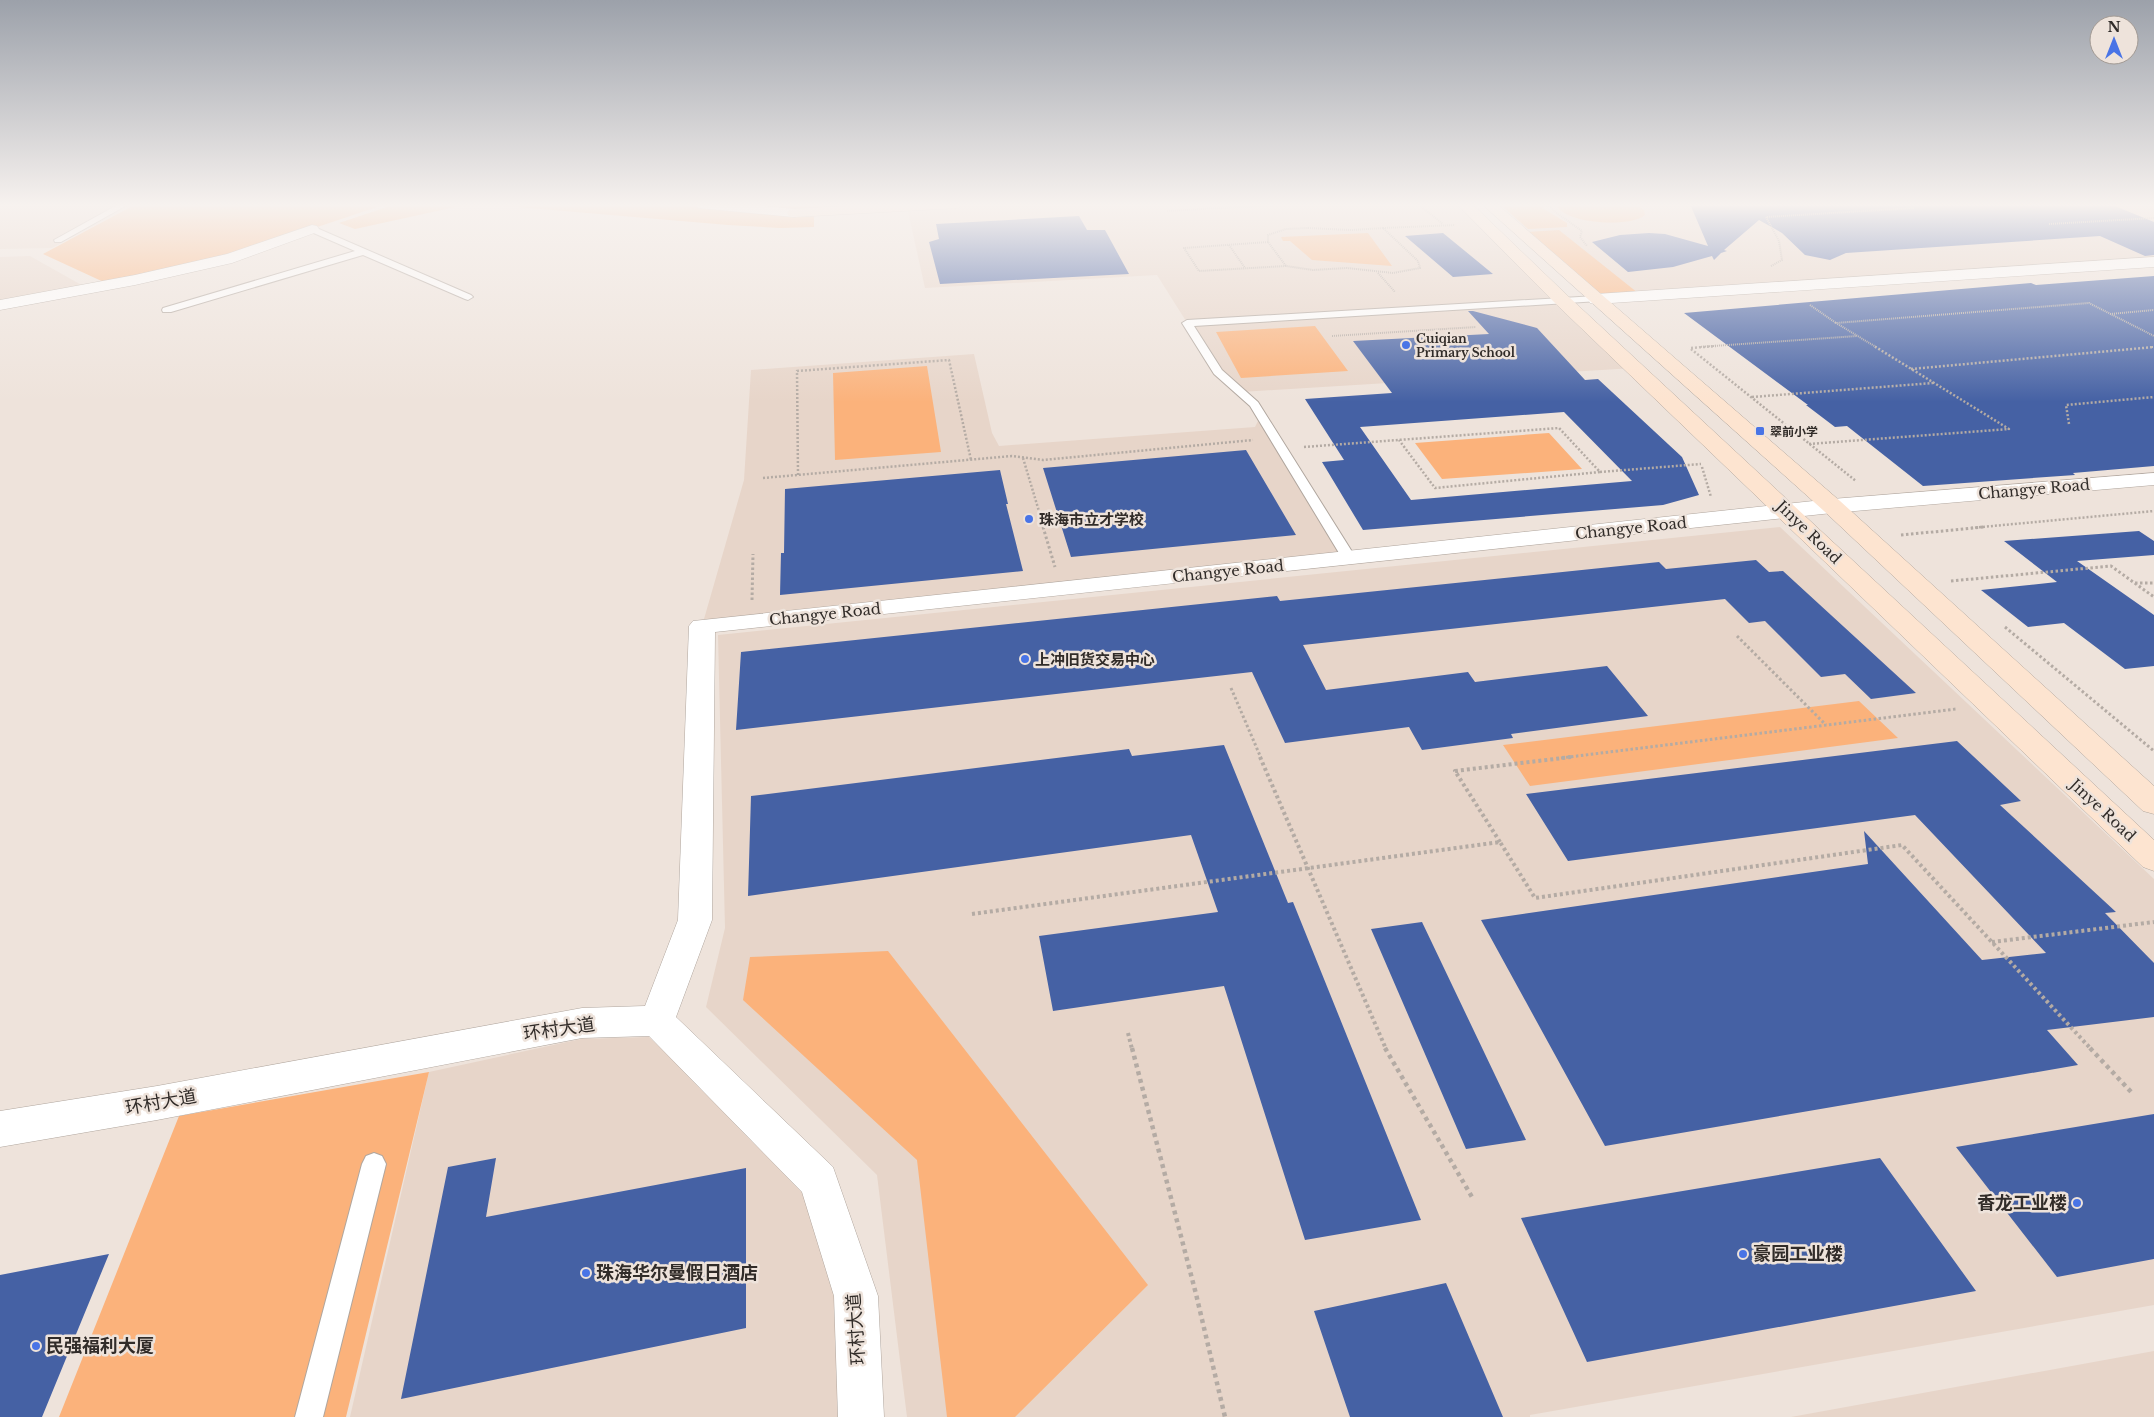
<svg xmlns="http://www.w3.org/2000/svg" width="2154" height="1417" font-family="'Libre Baskerville','Noto Sans SC',serif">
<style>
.built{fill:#e7d5c9}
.green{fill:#fbb27b}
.building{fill:#4561a4;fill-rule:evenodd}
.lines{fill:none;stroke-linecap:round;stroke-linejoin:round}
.lane-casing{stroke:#b0a69e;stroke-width:2}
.street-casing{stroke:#b0a69e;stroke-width:1}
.secondary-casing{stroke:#b0a69e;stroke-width:1}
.path-far4{stroke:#b4aba4;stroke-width:2;stroke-dasharray:1 1;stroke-linecap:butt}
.path-far3{stroke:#b4aba4;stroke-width:2.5;stroke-dasharray:2 2;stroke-linecap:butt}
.path-far2{stroke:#b4aba4;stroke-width:3;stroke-dasharray:2.5 2.5;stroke-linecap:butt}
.path-far1{stroke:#b4aba4;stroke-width:4;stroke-dasharray:3 3;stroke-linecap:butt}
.path{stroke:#b4aba4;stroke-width:4.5;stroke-dasharray:4 4;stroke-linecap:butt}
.lane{fill:#fff;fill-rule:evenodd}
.street{fill:#fff;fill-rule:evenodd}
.secondary{fill:#fde4d0;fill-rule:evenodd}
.poi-dot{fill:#4974e6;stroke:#eee3db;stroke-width:2}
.labels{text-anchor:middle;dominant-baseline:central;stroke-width:5;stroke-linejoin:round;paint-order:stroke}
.far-poi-label{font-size:12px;font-weight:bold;fill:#312c29;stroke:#eee3db;text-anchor:start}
.street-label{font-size:15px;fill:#312c29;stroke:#eee3db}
.poi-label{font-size:15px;font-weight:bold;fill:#312c29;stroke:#eee3db;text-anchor:start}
.near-street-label{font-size:18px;fill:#312c29;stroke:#eee3db}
.near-poi-label{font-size:18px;font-weight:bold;fill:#312c29;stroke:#eee3db;text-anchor:start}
</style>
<rect width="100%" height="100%" fill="#eee3db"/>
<path class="built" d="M0,204H135L52,248L0,249Z
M960,204H1463L1634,368L1241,392L1218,372L1157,275L925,288L907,207Z
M1491,204H2154V261L1596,299Z
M30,256L85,287L0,302V257Z
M974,354L992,433L999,446L1255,427L1258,421L1254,404L1349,558L702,626L744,480L751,370Z
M1780,527L2154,879V1305L1530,1415V1417H907L877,1175L706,1007L725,928L718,635Z
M649,1037L809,1191L842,1310L845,1417H350L429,1072L581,1039Z
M2154,1351V1417H1791Z"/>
<path class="green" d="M136,204H386L231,256L108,284L43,254Z
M396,204H469L355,229L339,223Z
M482,204H669L792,216L814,215V227L780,228L728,225Z
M701,204H870V206L794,213Z
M1500,204H1540L1544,209L1567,223V227L1528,229Z
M1556,204H1636L1644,210L1645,215C1631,228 1562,224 1556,204Z
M1559,230L1638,293L1598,295L1527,232Z
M1368,233L1392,266L1312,260L1290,241H1283L1281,237Z
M1315,326L1348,371L1241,378L1216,332Z
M927,366L941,452L835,460L833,373Z
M1549,433L1582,469L1442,479L1415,443Z
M1859,701L1898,738L1530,786L1503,745Z
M888,951L1148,1285L1015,1417H947L917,1160L743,1000L750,957Z
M429,1072L346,1417H59L179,1116Z"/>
<path class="building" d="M1690,204H2110L2154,222V255L2145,256L2100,236L1846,253L1830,260L1805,255L1782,233L1759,220L1724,250L1727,251L1721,253L1714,260L1712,256L1673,267L1628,272L1592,242L1620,235L1649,233L1665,234L1708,246Z
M1079,216L1087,230H1105L1129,274L940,284L929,242L939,239L936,224Z
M1443,233L1493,274L1453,277L1405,236Z
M2154,276V466L2073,473L2075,475L1923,486L1847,426L1835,427L1806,405H1808L1684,313L2031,283L2036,285Z
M1468,311H1473L1537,328L1585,380L1598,379L1682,457L1699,495L1663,505L1363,530L1322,462L1344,460L1305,399L1392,393L1353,341L1489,334ZM1564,412L1632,481L1411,500L1360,427Z
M1246,450L1296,535L1071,557L1043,468Z
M1000,470L1008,504H1006L1023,571L780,595L781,553H784L785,489Z
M2139,531L2154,541V555L2077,561L2154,615V666L2125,669L2064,623L2028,627L1981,590L2057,582L2004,541Z
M1756,560L1769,572L1783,571L1916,693L1871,699L1845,674L1821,677L1765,621L1749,623L1725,599L1303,645L1326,690L1468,672L1475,682L1607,666L1648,716L1511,734L1513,738L1422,750L1409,727L1285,743L1252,672L736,730L741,652L1277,596L1280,601L1659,562L1666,569Z
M1957,741L2021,801L2000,805L2116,912L2105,913L2154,963V1017L2047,1030L2078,1065L1605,1146L1481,920L1868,864L1864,831L1982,960L2046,953L1915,815L1568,861L1526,794Z
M1224,745L1288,903L1293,902L1421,1220L1305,1240L1224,986L1053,1011L1039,936L1218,912L1191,835L748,896L751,796L1129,749L1132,756Z
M1422,922L1526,1140L1466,1149L1371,929Z
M2154,1114V1259L2057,1277L1956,1147Z
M496,1158L486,1217L746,1168V1328L401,1399L448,1167Z
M1880,1158L1976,1291L1587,1362L1521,1218Z
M109,1254L42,1417H0V1275Z
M1446,1283L1503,1417H1350L1314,1311Z"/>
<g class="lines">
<g class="lane-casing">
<path id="lane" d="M119,204H129L61,242H55L54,240Z
M312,226L471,295L473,297L468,300L465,299L363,255L171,312H163L162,310L163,308L355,251L309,231L308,229Z
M1596,296L1601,299L1599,301L1194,326L1222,370L1258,402L1356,558L1349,562L1342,558L1250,406L1214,374L1182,323L1187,320Z
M374,1153L382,1156L386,1164L323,1417H295L362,1164L366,1156Z"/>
</g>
<g class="street-casing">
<path id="street" d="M692,204H745L794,209L799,210L801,213L799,216L794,217L699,208Z
M312,225L317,226L319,229L317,232L232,263L135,285L0,310V300L135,275L227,254Z
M2154,257V267L1596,304L1590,303L1588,299L1590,295L1596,294Z
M2154,473V485L1832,513L715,632L712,920L676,1017L833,1167L878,1296L884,1417H838L834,1296L802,1192L649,1036L582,1038L157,1120L0,1147V1111L157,1086L582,1008L645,1006L678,920L689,626L693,621L1832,499Z"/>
</g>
<g class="secondary-casing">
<path id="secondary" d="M879,204H965L958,208L794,217L789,216L787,213L789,210L794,209Z
M1457,204H1472L1569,297L2154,840V871L2143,867L1557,305Z
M1482,204H1497L1840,501L2154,786V814L2143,811L1824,511Z"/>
</g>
<path class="path-far4" d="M1418,204L1443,224
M1548,204L1554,211L1582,231L1580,237L1587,246
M1167,211L1292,204
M2049,224L2154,218
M1308,228L1351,230L1383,228L1418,261L1420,268L1393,273L1347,268L1313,270L1286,266L1268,242V235L1286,229Z
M1383,228L1455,225
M1268,242L1184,248L1199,271L1286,266
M1229,245L1245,268
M1771,266L1782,260L1779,241L1766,217L1914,208
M1378,273L1395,292
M1810,305L1836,323
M2110,314L2154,310
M1332,336L1476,327
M1699,347L1857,336
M1876,347L1836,323L2089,303L2154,336
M2150,347H2154"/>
<path class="path-far3" d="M1691,348L1716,346
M1691,349L1856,481
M1911,369L2154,347
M1752,397L1933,383
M2069,424L2066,405L2154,397
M1809,444L2009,429L1874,346
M1304,447L1559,428L1600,472L1435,488L1399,440
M1023,458L1044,528
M1702,467L1711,497
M1600,472L1701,464
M798,475L797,371L949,360L971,460
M763,478L1012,456L1043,460L1253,440
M1971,528L2154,511"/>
<path class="path-far2" d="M1043,527L1055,567
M1901,535L1984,527
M1951,581L2111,566L2154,597
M2135,583H2154
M752,600L753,554
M2005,627L2154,751
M1737,636L1826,725
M1231,688L1261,758
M1561,758L1956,709"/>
<path class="path-far1" d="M1260,757L1386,1049
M1500,842L1455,771L1571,757
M972,914L1500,842L1535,898L1902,845L2091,1049
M1992,942L2154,922
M1128,1033L1132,1049"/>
<path class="path" d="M1132,1048L1196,1294L1225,1417
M1385,1048L1472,1197
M2090,1048L2133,1094"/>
<use href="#lane" class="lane"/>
<use href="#street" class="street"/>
<use href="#secondary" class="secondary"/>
</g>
<linearGradient id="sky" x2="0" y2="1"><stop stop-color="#9ca1aa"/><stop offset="0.51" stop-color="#f7f2ef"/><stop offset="1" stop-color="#f7f2ef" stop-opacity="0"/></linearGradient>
<rect width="2154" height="402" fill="url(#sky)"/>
<g class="poi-dot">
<circle cx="1406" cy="345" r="5"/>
<rect x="1755" y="426" width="10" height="10" rx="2.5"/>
<circle cx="1029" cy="519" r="5"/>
<circle cx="1025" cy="659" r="5"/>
<circle cx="2077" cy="1203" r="5"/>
<circle cx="1743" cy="1254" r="5"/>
<circle cx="586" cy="1273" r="5"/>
<circle cx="36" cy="1346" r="5"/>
</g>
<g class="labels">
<g class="far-poi-label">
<text x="1416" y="338">Cuiqian<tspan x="1416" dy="14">Primary School</tspan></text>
<text x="1770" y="431">翠前小学</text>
</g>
<g class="street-label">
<text transform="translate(2034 489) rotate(-5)">Changye Road</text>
<text transform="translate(1631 528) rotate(-6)">Changye Road</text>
<text transform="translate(1809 532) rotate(44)">Jinye Road</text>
<text transform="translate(1228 571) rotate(-6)">Changye Road</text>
<text transform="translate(825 614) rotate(-6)">Changye Road</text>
<text transform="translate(2103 810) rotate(43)">Jinye Road</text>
</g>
<g class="poi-label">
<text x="1039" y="519">珠海市立才学校</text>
<text x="1035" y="659">上冲旧货交易中心</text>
</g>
<g class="near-street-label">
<text transform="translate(559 1029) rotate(-8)">环村大道</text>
<text transform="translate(161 1102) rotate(-10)">环村大道</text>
<text transform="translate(856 1329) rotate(-94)">环村大道</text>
</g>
<g class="near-poi-label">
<text x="2067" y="1203" text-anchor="end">香龙工业楼</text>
<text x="1753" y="1254">豪园工业楼</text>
<text x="596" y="1273">珠海华尔曼假日酒店</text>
<text x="46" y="1346">民强福利大厦</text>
</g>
</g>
<g transform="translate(2114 40)"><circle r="24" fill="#eee3db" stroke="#a29a94"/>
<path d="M0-4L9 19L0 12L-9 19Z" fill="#4974e6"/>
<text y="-8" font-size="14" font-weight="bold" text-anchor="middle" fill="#312c29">N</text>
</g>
</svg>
